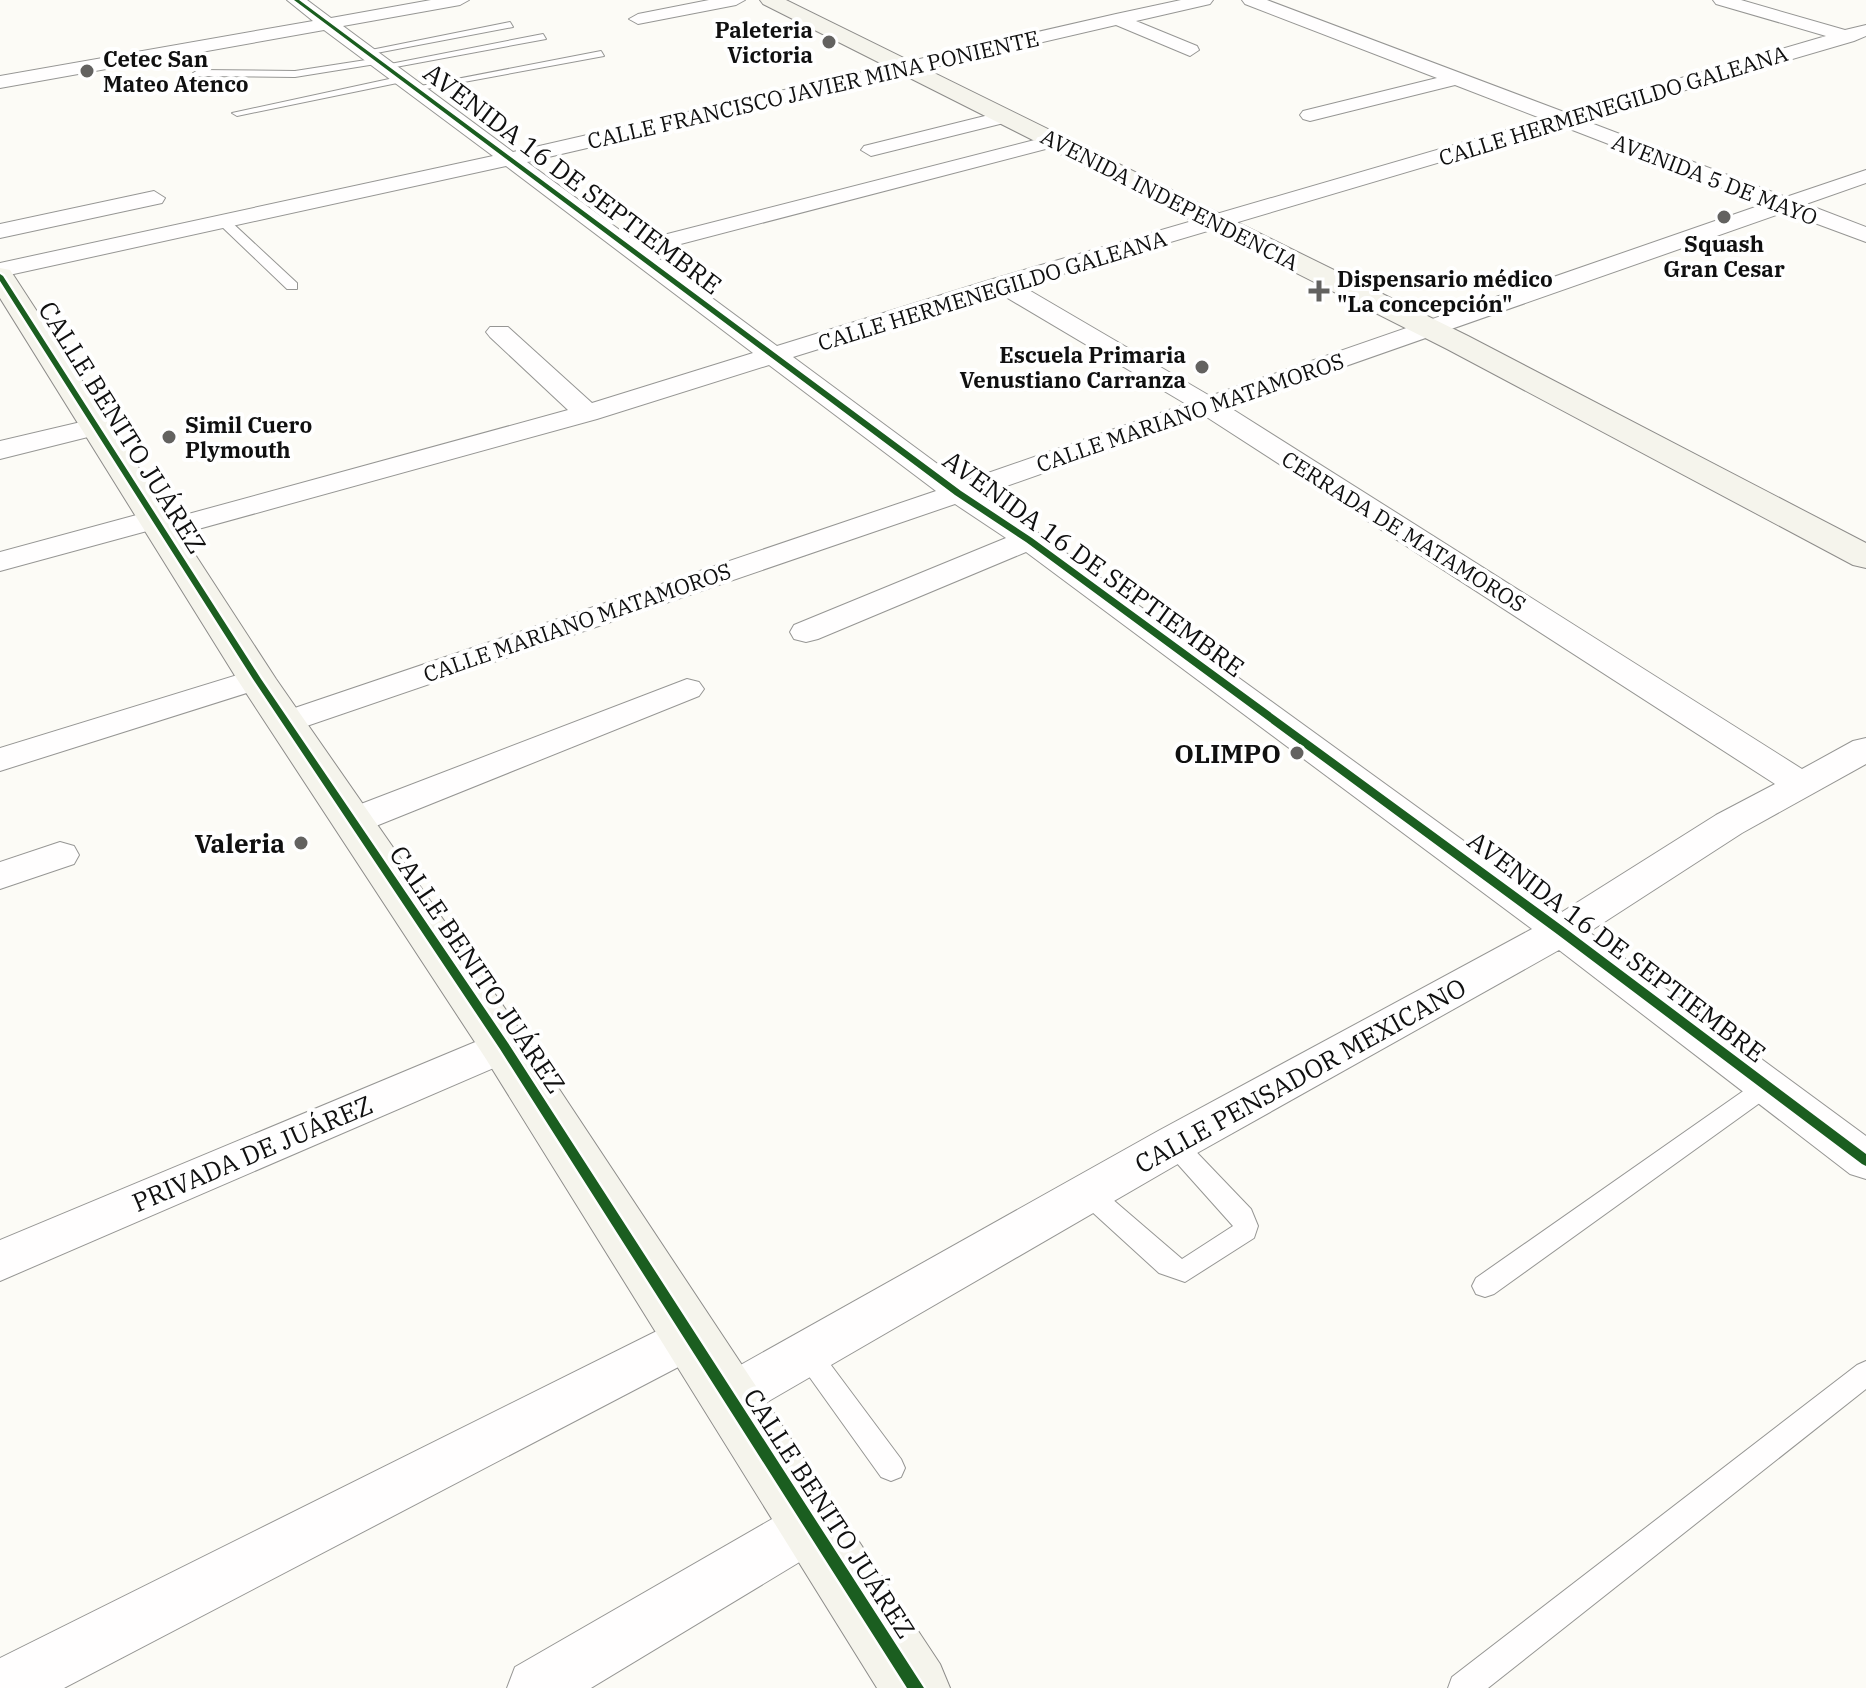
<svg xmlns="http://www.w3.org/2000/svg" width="1866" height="1688" font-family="'IBM Plex Serif',serif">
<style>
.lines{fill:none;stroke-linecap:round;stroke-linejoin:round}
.service-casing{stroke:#969694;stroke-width:2}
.minor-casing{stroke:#969694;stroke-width:2}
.secondary-casing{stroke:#8d8c8a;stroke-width:2}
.service{fill:#fffefe;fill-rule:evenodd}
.minor{fill:#fffefe;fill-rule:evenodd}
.secondary{fill:#f5f4ec;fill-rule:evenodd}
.cycleway-casing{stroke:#fff;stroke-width:5}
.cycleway{fill:#1b5e20;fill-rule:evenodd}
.poi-dot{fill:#636260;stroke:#fff;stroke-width:3}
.labels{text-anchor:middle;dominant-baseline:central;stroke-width:8;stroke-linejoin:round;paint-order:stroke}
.far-poi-label{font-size:22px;font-weight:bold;fill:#101010;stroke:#fff;text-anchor:start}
.far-street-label{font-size:22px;fill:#101010;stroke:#fff}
.street-label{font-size:26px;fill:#101010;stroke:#fff}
.poi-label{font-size:26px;font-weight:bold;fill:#101010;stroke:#fff;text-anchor:end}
</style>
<rect width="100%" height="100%" fill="#fcfbf6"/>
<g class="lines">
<g class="service-casing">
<path id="service" d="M510,22L513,27L366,55L361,52Z
M543,34L546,39L385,69L380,66Z
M601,51L604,56L415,91L410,88Z
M379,58L382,63L295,77L198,76L193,73L198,70L295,71Z
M403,76L407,77V81L237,116L232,113Z
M219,218H227L297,283V289H287L219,224Z
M1767,1077L1775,1080L1779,1086L1775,1092L1494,1294L1485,1297L1476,1294L1472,1286L1476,1278L1759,1080Z
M1174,1135L1182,1137L1251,1209L1258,1226L1254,1238L1185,1282L1159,1273L1079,1200L1076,1193L1079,1186L1088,1183L1097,1186L1182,1259L1233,1226L1166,1151L1162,1144L1166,1137Z
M807,1341L816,1345L901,1459L905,1468L901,1477L891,1481L881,1477L798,1361L794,1353L798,1345Z
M1866,1361V1389L1488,1688H1448L1452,1677L1857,1365Z"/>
</g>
<g class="minor-casing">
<path id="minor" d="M287,0H307L331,18L431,0H469L460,5L343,26L513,152L1116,14L1181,0H1213L1210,4L1136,21L1197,46L1199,50L1190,56L1116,25L527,162L636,242L1054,135L1061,137L1064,141L1061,145L650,252L777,346L993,279L1543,119L1455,85L1310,121L1303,119L1300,115L1303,111L1437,78L1245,4L1242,0H1267L1564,112L1826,36L1716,4L1713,0H1741L1845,30L1866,25V36L1854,41L1583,120L1786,197L1866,170V183L1806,204L1866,227V242L1785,212L1229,407L1802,769L1853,741L1866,738V764L1742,833L1589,932L1866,1136V1179L1850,1174L1559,950L1190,1157L748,1413L730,1420L712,1413L704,1397L712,1381L1158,1131L1532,929L1026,552L818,639L806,642L794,639L790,632L794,625L1006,538L955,504L298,729L286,733L274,729L268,722L274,715L936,491L769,365L597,419L173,536L162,539L151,536L147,531L0,571V552L155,510L166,513L170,519L568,410L490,337L486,332L490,327H508L592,403L753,353L506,166L0,277V263L493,156L324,30L0,88V76L313,21ZM1562,126L1764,204L1210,396L1022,286ZM999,293L1186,404L962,482L793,357ZM1205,416L1775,784L1716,815L1562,912L1040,534L981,495Z
M709,0H745L736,5L638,24L629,19L638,14Z
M1005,111L1015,117L1012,121L871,156L861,150L864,146Z
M154,191L165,198L162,203L0,238V224Z
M98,418L108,420L112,426L108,432L0,459V441Z
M257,669L269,672L274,679L269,686L0,771V748Z
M687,679L699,682L704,689L699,696L366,830L353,833L340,830L334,821L340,812Z
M60,842L74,846L79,855L74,864L0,889V862Z
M504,1030L519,1035L525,1046L519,1057L0,1281V1240Z
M691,1314L709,1321L716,1336L709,1351L64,1688H0V1658Z
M812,1499L831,1507L839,1525L831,1543L591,1688H507L515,1667L793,1507Z"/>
</g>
<g class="secondary-casing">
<path id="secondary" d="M760,0H786L1468,336L1866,543V568L1853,565L1447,349L763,4Z
M0,268L10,270L14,276L276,679L522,1033L940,1664L950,1688H877L486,1059L237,679L0,298Z"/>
</g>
<use href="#service" class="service"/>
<use href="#minor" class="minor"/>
<use href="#secondary" class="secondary"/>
<g class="cycleway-casing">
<path id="cycleway" d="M294,0H299L961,491L1032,538L1565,928L1866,1154V1166L1862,1164L1557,934L1026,542L955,495Z
M0,274L3,276L261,679L508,1043L924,1688H907L500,1049L253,679L0,281Z"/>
</g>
<use href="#cycleway" class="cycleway"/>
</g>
<g class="poi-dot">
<circle cx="829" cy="42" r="8"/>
<circle cx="87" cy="71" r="8"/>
<circle cx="1724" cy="217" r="8"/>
<path d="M1315 279h8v8h8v8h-8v8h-8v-8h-8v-8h8z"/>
<circle cx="1202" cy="367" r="8"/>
<circle cx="169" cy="437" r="8"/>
<circle cx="1297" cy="753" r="8"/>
<circle cx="301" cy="843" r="8"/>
</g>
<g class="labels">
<g class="far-poi-label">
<text x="813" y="29" text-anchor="end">Paleteria<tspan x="813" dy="25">Victoria</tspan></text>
<text x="103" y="58">Cetec San<tspan x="103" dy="25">Mateo Atenco</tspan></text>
<text x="1724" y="243" text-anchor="middle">Squash<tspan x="1724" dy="25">Gran Cesar</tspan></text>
<text x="1337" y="278">Dispensario médico<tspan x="1337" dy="25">"La concepción"</tspan></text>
<text x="1186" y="354" text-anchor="end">Escuela Primaria<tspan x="1186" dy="25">Venustiano Carranza</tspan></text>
<text x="185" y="424">Simil Cuero<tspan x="185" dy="25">Plymouth</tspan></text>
</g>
<g class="far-street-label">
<text transform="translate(813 89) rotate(-13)">CALLE FRANCISCO JAVIER MINA PONIENTE</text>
<text transform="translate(1613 105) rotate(-17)">CALLE HERMENEGILDO GALEANA</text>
<text transform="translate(1715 179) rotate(21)">AVENIDA 5 DE MAYO</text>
<text transform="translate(1170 199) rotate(27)">AVENIDA INDEPENDENCIA</text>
<text transform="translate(992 290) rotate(-17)">CALLE HERMENEGILDO GALEANA</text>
<text transform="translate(1190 412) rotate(-19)">CALLE MARIANO MATAMOROS</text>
<text transform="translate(1404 531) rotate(32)">CERRADA DE MATAMOROS</text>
<text transform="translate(577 622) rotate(-19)">CALLE MARIANO MATAMOROS</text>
</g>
<g class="street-label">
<text transform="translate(573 178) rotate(37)">AVENIDA 16 DE SEPTIEMBRE</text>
<text transform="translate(123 427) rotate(58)">CALLE BENITO JUÁREZ</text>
<text transform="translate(1094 563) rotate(36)">AVENIDA 16 DE SEPTIEMBRE</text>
<text transform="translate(1617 946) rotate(37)">AVENIDA 16 DE SEPTIEMBRE</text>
<text transform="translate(478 969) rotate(56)">CALLE BENITO JUÁREZ</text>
<text transform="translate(1300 1075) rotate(-29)">CALLE PENSADOR MEXICANO</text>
<text transform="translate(252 1153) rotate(-23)">PRIVADA DE JUÁREZ</text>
<text transform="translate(830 1513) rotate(57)">CALLE BENITO JUÁREZ</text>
</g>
<g class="poi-label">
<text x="1281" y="753">OLIMPO</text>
<text x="285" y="843">Valeria</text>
</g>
</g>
</svg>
